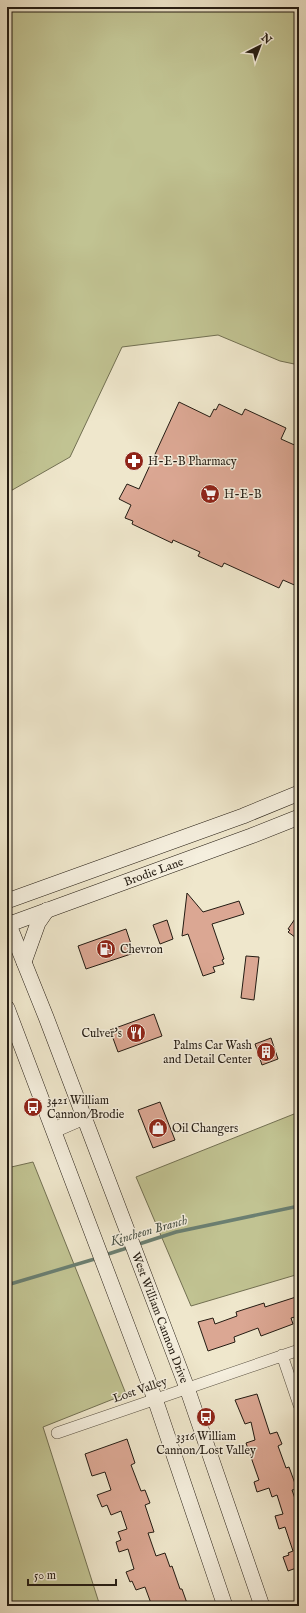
<svg xmlns="http://www.w3.org/2000/svg" width="306" height="1613" font-family="'IM FELL English',serif">
<style>
.green{fill:#c1c392;stroke:#727052}
.lines{fill:none;stroke-linecap:round;stroke-linejoin:round}
.stream{stroke:#6b7f71;stroke-width:3.5}
.building{fill:#dba793;stroke:#241c13}
.street-casing{stroke:#574f41;stroke-width:12}
.secondary-casing{stroke:#241c13;stroke-width:16}
.street{stroke:#f5efde;stroke-width:11}
.secondary{stroke:#f5efde;stroke-width:15}
.labels{text-anchor:middle;dominant-baseline:central;stroke-width:3;stroke-linejoin:round;paint-order:stroke}
.poi-label{font-size:12px;fill:#241c13;stroke:#f5efde;text-anchor:start}
.street-label{font-size:12px;fill:#241c13;stroke:#f5efde}
.water-label{font-size:13px;font-style:italic;fill:#4e564a;stroke:#f5efde}
</style>
<rect width="100%" height="100%" fill="#efe7cc"/>
<filter id="stains"><feTurbulence type="fractalNoise" baseFrequency=".005" numOctaves="4"/><feColorMatrix values="0 0 0 0 .2 0 0 0 0 .09 0 0 0 0 .02 0 0 0 .5 -.17"/></filter>
<radialGradient id="worn" r=".72"><stop offset=".6" stop-color="#630" stop-opacity="0"/><stop offset="1" stop-color="#630" stop-opacity=".3"/></radialGradient>
<path class="green" d="M7,7H299V365L280,361L218,335L122,347L70,457L7,493Z
M299,1112V1274L191,1306L136,1177Z
M33,1162L126,1394L43,1427L100,1606H7V1168Z"/>
<g class="lines">
<path class="stream" d="M136,1245L176,1232L299,1206
M105,1255L130,1247
M7,1285L98,1258"/>
</g>
<path class="building" d="M179,402L210,417L214,409L216,410L219,404L242,415L245,409L286,428L281,439L299,447V587L283,580L279,588L224,563L222,567L198,556L200,552L173,540L172,543L132,524L133,521L125,518L131,505L119,499L127,484L139,489Z
M187,893L203,912L239,901L244,914L212,924L224,959L222,960L224,964L213,967L215,972L203,976L188,934L182,936Z
M299,913V940L288,932L290,930L288,929Z
M167,920L173,939L160,944L153,925Z
M126,929L134,953L86,969L78,946Z
M246,956L259,957L254,1000L241,998Z
M154,1014L162,1036L118,1052L110,1030Z
M271,1038L278,1059L262,1065L255,1044Z
M160,1102L175,1140L153,1148L138,1110Z
M299,1296V1316L291,1318L293,1324L261,1336L258,1328L234,1337L235,1342L208,1351L198,1322L213,1318L215,1324L237,1316L236,1312L264,1303L265,1307Z
M257,1394L270,1434L277,1432L282,1444L278,1446L286,1468L289,1467L297,1489L292,1490L299,1510V1567L288,1571L283,1557L289,1555L288,1553L293,1551L285,1527L279,1529L275,1516L283,1514L277,1495L272,1497L269,1488L257,1492L254,1482L259,1480L246,1443L255,1440L251,1422L245,1424L235,1400Z
M127,1439L135,1463L131,1465L141,1491L145,1490L150,1503L145,1505L154,1532L148,1533L156,1556L165,1553L170,1567L172,1566L180,1589H182L188,1606H152L145,1587L136,1590L132,1581L130,1582L126,1572L134,1569L128,1549L119,1552L116,1542L121,1540L118,1532L127,1529L121,1511L111,1515L107,1505L102,1507L97,1495L111,1490L105,1472L92,1476L85,1454Z"/>
<g class="lines">
<g class="street-casing">
<path id="street" d="M282,1355L299,1405
M57,1433L299,1350"/>
</g>
<g class="secondary-casing">
<g id="secondary">
<path d="M7,901L243,816L299,793"/>
<path id="s1" d="M7,920L46,1017L187,1388L262,1606"/>
<path id="s2" d="M7,925L251,836L299,817"/>
<path d="M24,962L38,923L47,910"/>
<path d="M7,1008L155,1399L225,1606"/>
<path d="M54,1130L84,1117"/>
</g>
</g>
<use href="#street" class="street"/>
<use href="#secondary" class="secondary"/>
</g>
<defs>
<g id="pharmacy-disc" transform="scale(1)"><circle r="9.5" fill="#8f2418" stroke="#f5efde"/><path d="M-2-6h4v4h4v4h-4v4h-4v-4h-4v-4h4Z" fill="#fff"/></g>
<g id="supermarket-disc" transform="scale(1)"><circle r="9.5" fill="#8f2418" stroke="#f5efde"/><path d="M-6-5.5h2.5l.6 2H6L4.5 2H-2.5L-4.4-4H-6ZM-1.5 3.2a1.3 1.3 0 1 0 .1 0ZM3 3.2a1.3 1.3 0 1 0 .1 0Z" fill="#fff"/></g>
<g id="fuel-disc" transform="scale(1)"><circle r="9.5" fill="#8f2418" stroke="#f5efde"/><path d="M-5.5-6h7V0h2V4h1.3V-2.5L3-4.5l.8-.8L6-3V5H2.5V1h-1V6h-7ZM-4.2-4.7v3.2H.2V-4.7Z" fill="#fff"/></g>
<g id="restaurant-disc" transform="scale(1)"><circle r="9.5" fill="#8f2418" stroke="#f5efde"/><path d="M-5-6h1v4h1v-4h1v4h1v-4h1v5L-1.5 .5V6h-2V.5L-5-1ZM5-6V6H3V1.5H1.5Q1.5-4 5-6Z" fill="#fff"/></g>
<g id="building-disc" transform="scale(1)"><circle r="9.5" fill="#8f2418" stroke="#f5efde"/><path d="M-4-6H4V6H1V3H-1V6H-4ZM-2.5-4.3h1.7v1.8h-1.7ZM.8-4.3h1.7v1.8H.8ZM-2.5-1h1.7V.8h-1.7ZM.8-1h1.7V.8H.8Z" fill="#fff"/></g>
<g id="bus-disc" transform="scale(1)"><circle r="9.5" fill="#8f2418" stroke="#f5efde"/><path d="M-5-6H5V4H4V6H2V4H-2V6H-4V4H-5ZM-3.5-4V0h7V-4ZM-3.5 1.2v1.5H-2V1.2ZM2 1.2v1.5H3.5V1.2Z" fill="#fff"/></g>
<g id="shop-disc" transform="scale(1)"><circle r="9.5" fill="#8f2418" stroke="#f5efde"/><path d="M-5-2.5h2.3a2.7 3.5 0 0 1 5.4 0H5L5.5 6h-11ZM-1.5-2.5h3a1.5 2.3 0 0 0-3 0Z" fill="#fff"/></g>
</defs>
<g fill-rule="evenodd">
<use href="#pharmacy-disc" x="134" y="461"/>
<use href="#supermarket-disc" x="210" y="494"/>
<use href="#fuel-disc" x="106" y="949"/>
<use href="#restaurant-disc" x="136" y="1033"/>
<use href="#building-disc" x="266" y="1052"/>
<use href="#bus-disc" x="33" y="1107"/>
<use href="#shop-disc" x="158" y="1128"/>
<use href="#bus-disc" x="206" y="1417"/>
</g>
<g class="labels">
<g class="poi-label">
<text x="148" y="461">H-E-B Pharmacy</text>
<text x="224" y="494">H-E-B</text>
<text x="120" y="949">Chevron</text>
<text x="122" y="1033" text-anchor="end">Culver's</text>
<text x="252" y="1045" text-anchor="end">Palms Car Wash<tspan x="252" dy="14">and Detail Center</tspan></text>
<text x="47" y="1100">3421 William<tspan x="47" dy="14">Cannon/Brodie</tspan></text>
<text x="172" y="1128">Oil Changers</text>
<text x="206" y="1436" text-anchor="middle">3316 William<tspan x="206" dy="14">Cannon/Lost Valley</tspan></text>
</g>
<g class="street-label">
<text stroke="none"><textPath href="#s2" startOffset="156">Brodie Lane</textPath></text>
<text stroke="none"><textPath href="#s1" startOffset="426">West William Cannon Drive</textPath></text>
<text transform="translate(140 1390) rotate(-19)">Lost Valley</text>
</g>
<g class="water-label">
<text transform="translate(149 1231) rotate(-16)">Kincheon Branch</text>
</g>
</g>
<rect width="306" height="1613" fill="none" stroke="#efe7cc" stroke-width="24"/>
<rect x="8" y="8" width="290" height="1597" fill="none" stroke="#241c13" stroke-width="2"/>
<rect x="12" y="12" width="282" height="1589" fill="none" stroke="#241c13"/>
<g transform="translate(260 46) rotate(42)" stroke="#f5efde" stroke-width="3" paint-order="stroke">
<path d="M0-3L7 15L0 10L-7 15Z" fill="#241c13"/>
<text y="-6" font-size="11" font-weight="bold" text-anchor="middle" fill="#241c13">N</text>
</g>
<path d="M28 1579v6h88v-6" fill="none" stroke="#241c13" stroke-width="2"/>
<text x="34" y="1579" font-size="12" fill="#241c13" stroke="#f5efde" stroke-width="3" paint-order="stroke">50 m</text>
<rect width="100%" height="100%" filter="url(#stains)"/>
<rect width="100%" height="100%" fill="url(#worn)"/>
</svg>
